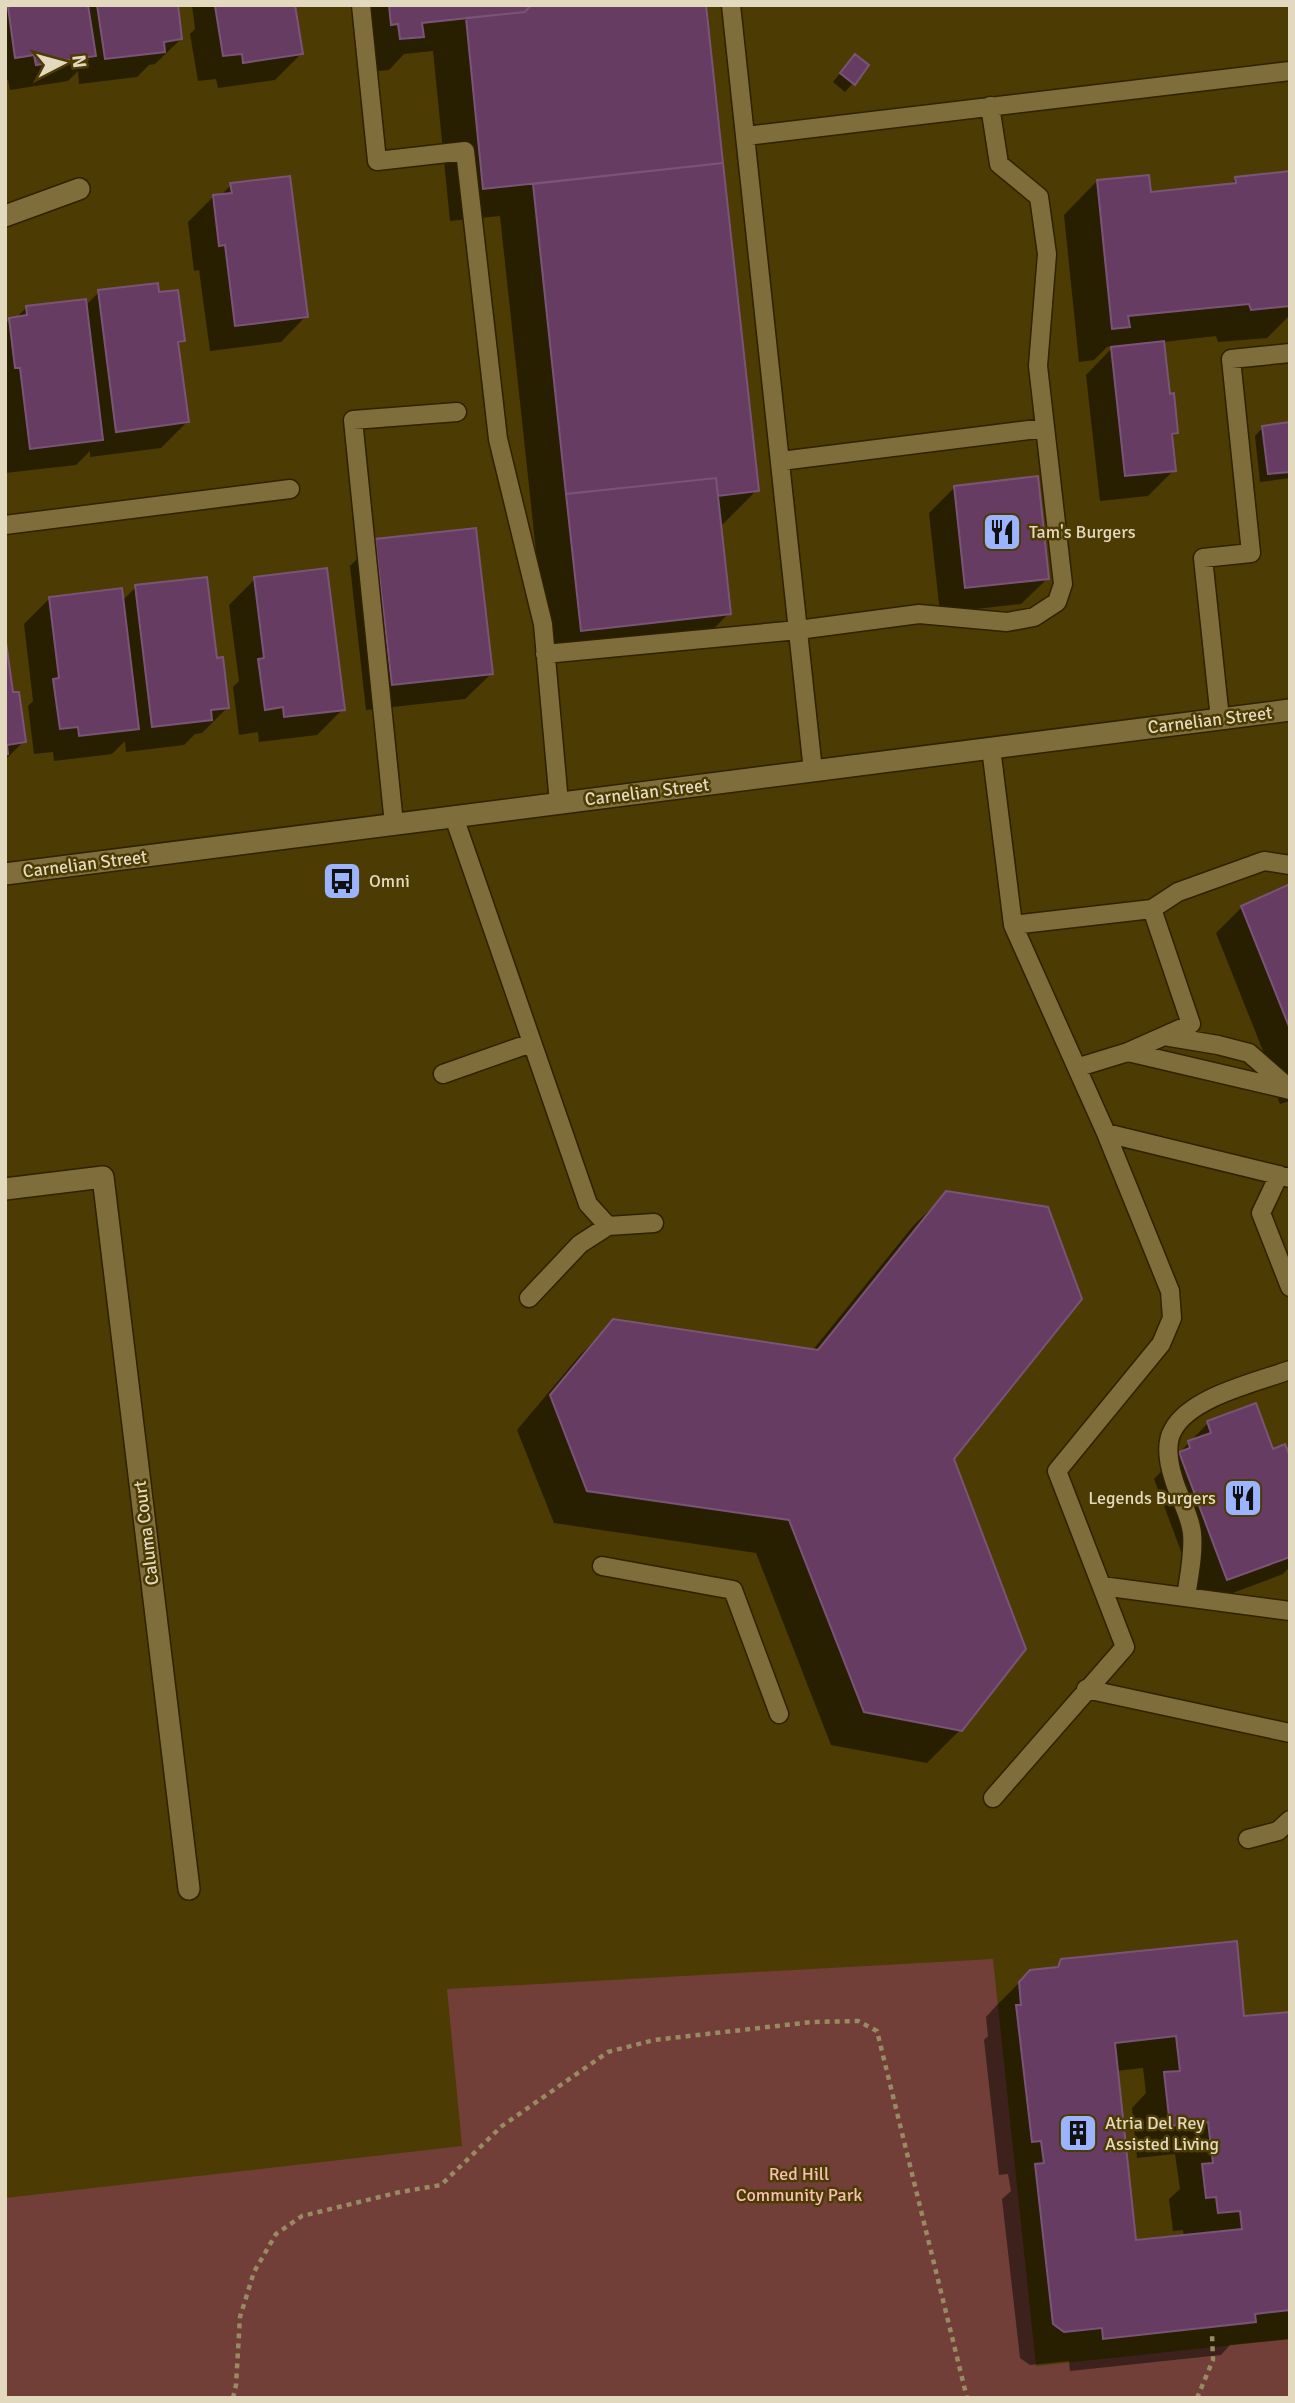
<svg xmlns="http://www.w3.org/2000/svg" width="1295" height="2403" font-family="Signika,sans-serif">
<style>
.green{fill:#713f38}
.shadow{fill:#0007;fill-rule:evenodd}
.building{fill:#663c63;stroke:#7a5477;stroke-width:2;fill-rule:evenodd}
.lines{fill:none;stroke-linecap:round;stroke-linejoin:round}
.lane-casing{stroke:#2f2200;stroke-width:21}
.street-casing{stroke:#2f2200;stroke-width:24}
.secondary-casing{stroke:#2f2200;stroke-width:24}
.path{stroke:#988a61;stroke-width:4.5;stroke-dasharray:5 5;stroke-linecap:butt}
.lane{stroke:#806d3c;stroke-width:18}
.street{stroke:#806d3c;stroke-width:21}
.secondary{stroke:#806d3c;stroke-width:21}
.labels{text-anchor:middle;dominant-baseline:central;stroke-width:5;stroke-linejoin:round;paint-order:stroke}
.poi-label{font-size:18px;fill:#e3d9bf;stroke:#4c3b03;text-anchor:start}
.street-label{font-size:18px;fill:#e3d9bf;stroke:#4c3b03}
.park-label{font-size:18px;fill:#f7bfb5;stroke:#4c3b03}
</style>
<rect width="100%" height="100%" fill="#4c3b03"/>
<path class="green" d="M993,1959L1036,2366L1290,2339V2398H5V2198L462,2146L447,1989Z"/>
<path class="shadow" d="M5,5H176L181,39L155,64L149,65L137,77L79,84L78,71L68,81L10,90L8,80L5,81Z
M192,5H294L301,54L275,80L218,88L216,79L198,81L190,34L195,29Z
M353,5H704L757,490L723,524H719L729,613L696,647L548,663L500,216L450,221L433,51L404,54L389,70L367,72Z
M847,65L853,83L845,92L833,82Z
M1236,179L1290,190V315L1267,338L1218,342L1216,336L1163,342L1168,395L1177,433L1171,438L1174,470L1148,496L1100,501L1086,375L1114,346L1107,347L1094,360L1079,362L1064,215L1097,181L1149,194L1229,186Z
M231,185L306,316L281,342L210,351L199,270L194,271L188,222L214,196H220Z
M99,292L158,294L183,340L177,346L187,422L161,448L90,457V451L76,465L5,473V324L10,319L16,318L27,307L85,306Z
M1290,424V478L1260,482L1255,436L1263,427Z
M955,487L1047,579L1021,604L940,613L929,513Z
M376,540L491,674L465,699L366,710L350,566Z
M255,579L343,709L317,735L259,742L258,732L239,735L233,687L239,681L229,605Z
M136,587L216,660L228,707L202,733L195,734L184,745L126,752L125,741L112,754L54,761L53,752L34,754L28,706L33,701L24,624L50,598L122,601Z
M5,648L11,694L24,741L5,760Z
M1290,886V1101L1280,1104L1268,1074L1271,1071L1216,933L1242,907Z
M947,1193L961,1729L927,1763L831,1745L756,1553L554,1523L517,1430L580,1355L614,1321L812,1351L913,1226Z
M1208,1423L1290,1461V1567L1283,1574L1201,1605L1154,1479Z
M1062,1961L1243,2018L1290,2013V2339L1230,2345L1221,2355L1070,2371L1069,2361L1030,2365L1020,2358L1002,2199L1011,2191L1008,2174L999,2175L984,2040L988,2036L986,2017L996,2006L1030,1972L1054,1969ZM1143,2068L1146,2093L1132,2108L1137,2158L1175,2154L1180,2189L1169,2199L1173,2231L1183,2230L1184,2237L1134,2242L1116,2071Z"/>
<path class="building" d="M14,5H88L96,56L36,65L34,55L15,58L8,7Z
M97,5H178L182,39L164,42L165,52L105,59Z
M295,5L303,54L243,63L242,54L223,56L215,6Z
M389,5H531L525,12L422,23L424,37L400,39L398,24L391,25Z
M531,5H706L723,163L483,189L466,18L525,12Z
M855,54L869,65L855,85L840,73Z
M723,163L759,491L718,496L716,478L566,494L533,184Z
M1290,171V306L1251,310L1249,304L1128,316L1130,327L1112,329L1097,180L1149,175L1151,192L1236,183L1235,177Z
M290,176L308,317L235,326L225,245L219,246L213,195L232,193L230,183Z
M158,283L159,292L178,290L185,341L178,342L189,422L116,432L98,290Z
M86,299L103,440L30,449L20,368H15L9,318L27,315L26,306Z
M1164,341L1170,394L1174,393L1178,433L1172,434L1176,471L1125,476L1111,347Z
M1290,422V472L1268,474L1262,426Z
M1038,476L1049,579L965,588L954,486Z
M716,478L731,614L581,631L566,494Z
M476,528L493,674L392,685L375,539Z
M327,568L345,710L284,717L283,707L265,710L258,659L264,658L254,577Z
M207,577L217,658L223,657L229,708L211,710L212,720L152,727L135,585Z
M122,588L139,729L79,736L78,727L60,729L53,679L59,678L49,597Z
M5,635L13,692H19L26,742L7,745L8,754L5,755Z
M1290,884V1029L1241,906Z
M946,1191L1048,1207L1082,1299L954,1459L1026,1649L962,1731L864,1712L789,1520L587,1491L550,1395L613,1319L818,1350Z
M1256,1403L1273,1449L1285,1444L1290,1456V1557L1227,1580L1179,1452L1190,1448L1188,1441L1211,1433L1207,1421Z
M1237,1941L1244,2016L1290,2012V2310L1255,2314L1256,2322L1103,2339L1102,2328L1064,2332L1053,2324L1035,2164L1044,2163L1041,2141L1032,2142L1016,2005H1021L1019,1982L1030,1970L1058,1967L1061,1959ZM1176,2036L1180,2071L1164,2072L1170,2126L1208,2122L1213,2163L1202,2164L1206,2198L1216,2197L1218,2213L1240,2211L1242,2229L1136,2240L1115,2043Z"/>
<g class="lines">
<g class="lane-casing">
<path id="lane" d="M361,5L377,161L465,151L498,439L543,624L559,803
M731,5L813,771
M746,136L1290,71
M781,461L1045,428
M5,525L290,489
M545,654L798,630L919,614L1007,622L1034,617L1057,602L1063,584L1038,366L1047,254L1039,197L999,164L990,106
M1220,719L1203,558L1251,553L1231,359L1290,353
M991,748L1013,925L1106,1133L1290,1178
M454,817L588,1204L608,1226L654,1223
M394,824L353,420L457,412
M1013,925L1152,909L1178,892L1264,861L1290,865
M1164,1036L1218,1045L1249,1053L1289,1088
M1128,1052L1290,1090
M1079,1067L1128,1052L1191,1024L1152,909
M443,1074L531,1043
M1279,1175L1261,1213L1290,1287
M529,1298L580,1244L608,1226
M602,1566L733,1590L779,1714
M1102,1586L1290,1611
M1186,1597C1189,1576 1194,1554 1192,1533C1190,1514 1178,1496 1173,1477C1169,1464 1165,1443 1173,1430C1190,1397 1257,1382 1290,1370
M1086,1689L1290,1733
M993,1798L1125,1647L1057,1471L1161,1344L1172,1318L1170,1291L1106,1133
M1248,1839L1278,1831L1290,1820"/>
</g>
<g class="street-casing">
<path id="street" d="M5,216L79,189
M5,1189L103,1177L189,1889"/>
</g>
<g class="secondary-casing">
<path id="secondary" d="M5,874L1290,710"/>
</g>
<path class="path" d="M233,2398L236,2385L240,2317L254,2272L276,2234L302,2216L400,2192L441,2185L502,2126L608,2052L654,2040L812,2022L858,2021L877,2031L967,2398
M1197,2398L1213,2360L1212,2333"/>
<use href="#lane" class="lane"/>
<use href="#street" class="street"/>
<use href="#secondary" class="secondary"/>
</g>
<defs>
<g id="restaurant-square" transform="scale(2.0125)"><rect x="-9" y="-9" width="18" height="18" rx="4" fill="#9cb4fd" stroke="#4c3b03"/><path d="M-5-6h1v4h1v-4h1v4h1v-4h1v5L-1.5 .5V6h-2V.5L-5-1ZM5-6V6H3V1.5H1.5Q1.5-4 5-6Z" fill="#111"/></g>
<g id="bus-square" transform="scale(2.0125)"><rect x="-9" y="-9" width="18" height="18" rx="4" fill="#9cb4fd" stroke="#4c3b03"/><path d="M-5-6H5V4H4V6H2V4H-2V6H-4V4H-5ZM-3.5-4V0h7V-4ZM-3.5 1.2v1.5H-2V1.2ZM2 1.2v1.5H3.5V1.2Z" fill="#111"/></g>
<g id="building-square" transform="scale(2.0125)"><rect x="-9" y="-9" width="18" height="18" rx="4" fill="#9cb4fd" stroke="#4c3b03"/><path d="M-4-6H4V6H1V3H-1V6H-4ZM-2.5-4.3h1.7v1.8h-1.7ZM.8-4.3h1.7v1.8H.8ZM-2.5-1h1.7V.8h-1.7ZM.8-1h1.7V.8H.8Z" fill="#111"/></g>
</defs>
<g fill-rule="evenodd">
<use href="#restaurant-square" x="1002" y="532"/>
<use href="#bus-square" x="342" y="881"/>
<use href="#restaurant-square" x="1243" y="1498"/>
<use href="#building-square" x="1078" y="2133"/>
</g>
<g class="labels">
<g class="poi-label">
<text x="1029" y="532">Tam's Burgers</text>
<text x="369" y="881">Omni</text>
<text x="1216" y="1498" text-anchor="end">Legends Burgers</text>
<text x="1105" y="2123">Atria Del Rey<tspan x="1105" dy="21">Assisted Living</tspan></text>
</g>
<g class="street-label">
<text transform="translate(1210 720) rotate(-7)">Carnelian Street</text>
<text transform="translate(647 792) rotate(-7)">Carnelian Street</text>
<text transform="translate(85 864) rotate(-7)">Carnelian Street</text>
<text transform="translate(146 1533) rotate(-97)">Caluma Court</text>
</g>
<g class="park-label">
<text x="799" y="2174">Red Hill<tspan x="799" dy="21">Community Park</tspan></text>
</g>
</g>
<rect width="1295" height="2403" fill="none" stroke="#e3d9bf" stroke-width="14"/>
<g transform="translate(63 63) rotate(84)" stroke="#4c3b03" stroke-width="5" paint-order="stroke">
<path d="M0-5L12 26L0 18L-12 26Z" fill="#e3d9bf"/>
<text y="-10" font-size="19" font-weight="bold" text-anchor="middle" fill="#e3d9bf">N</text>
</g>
</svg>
